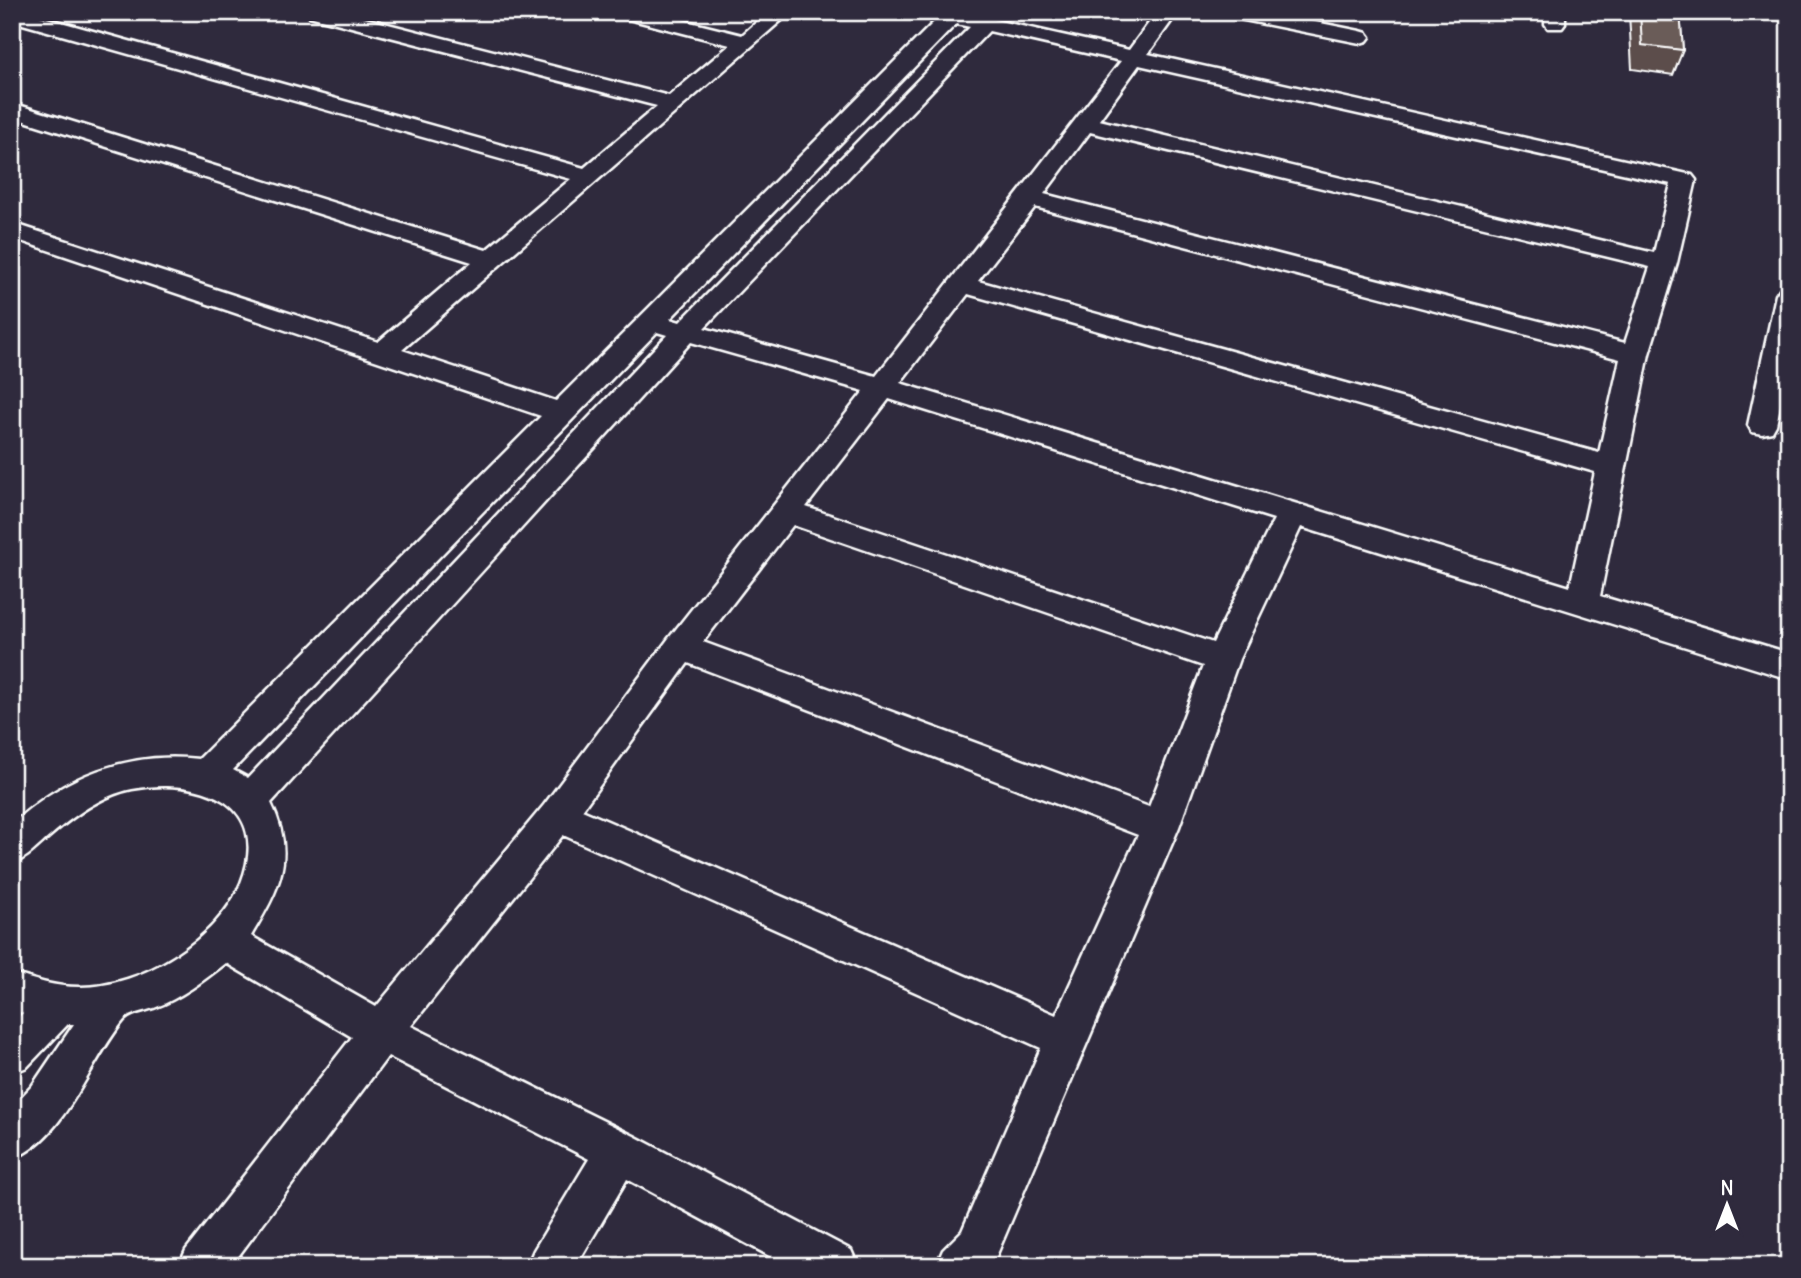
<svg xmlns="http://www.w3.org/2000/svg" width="1801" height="1278" font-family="Delius,sans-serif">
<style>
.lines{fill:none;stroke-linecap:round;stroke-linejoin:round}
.minor-casing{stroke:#fff;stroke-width:5}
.minor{fill:#2f2a3d;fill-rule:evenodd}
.wall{fill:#5b4e4c;stroke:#fff;stroke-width:2}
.building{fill:#6a5b58;stroke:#fff;stroke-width:2}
</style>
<rect width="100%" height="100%" fill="#2f2a3d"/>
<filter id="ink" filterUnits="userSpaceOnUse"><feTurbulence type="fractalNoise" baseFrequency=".0143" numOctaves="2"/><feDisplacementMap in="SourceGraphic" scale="14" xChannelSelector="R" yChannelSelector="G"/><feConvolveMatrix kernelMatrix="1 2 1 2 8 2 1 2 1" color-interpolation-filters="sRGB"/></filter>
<g filter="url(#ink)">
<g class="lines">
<g class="minor-casing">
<path id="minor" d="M12,12H25L584,168L657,106L309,16L306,12H341L669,96L730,45L617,16L614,12H650L742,35L768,12H791L402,350L556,401L937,19L924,16L921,12H995V20L1129,50L1157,12H1178L1148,54L1692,175L1696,180L1677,263L1649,354L1600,596L1789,653V679L1301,527L1239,659L1179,827L992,1266H936L943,1250L962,1231L1041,1048L563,835L411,1026L634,1136L851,1250L858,1266H788L627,1179L576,1266H527L534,1250L589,1159L388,1056L231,1266H179L186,1250L352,1037L226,963C203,981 181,998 154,1008C145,1011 130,1013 124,1020C89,1062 66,1138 12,1159V1107L32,1086L74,1024H68L27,1067L12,1073V1024L23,1013L12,1010V973C35,980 55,987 79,987C140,988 218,940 241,883C273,801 198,777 132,789C102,795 73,816 50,836C37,847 28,858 12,864V824C64,776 128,751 199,759L541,416L12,238V223L378,342L472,262L12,117V103L486,250L571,179L12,21ZM956,24L970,27L680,322L670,319ZM989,31L1121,61L876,376L704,328ZM1139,65L1671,184L1654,253L1099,120ZM1090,132L1650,267L1625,343L1044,194ZM1035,207L1620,359L1599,453L978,281ZM968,294L1595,472L1570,587L900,383ZM657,332L667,335L248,778L233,770ZM691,342L864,391L669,638L544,805L376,1007L251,936C279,889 297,857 271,803ZM889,399L1274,519L1213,643L806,507ZM793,525L1203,666L1149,807L703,642ZM688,663L1138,835L1056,1015L582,810Z
M1224,12H1266L1360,31L1367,33L1370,37L1367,41L1360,43L1234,18L1227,16Z
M1545,12H1565V24L1562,28H1548L1545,24Z
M1789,287V363L1776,425L1772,432L1762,434L1752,432L1748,425L1776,295L1780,289Z"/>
</g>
<use href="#minor" class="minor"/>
</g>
<path class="wall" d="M1629,12H1680L1683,50L1673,75L1632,69Z"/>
<path class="building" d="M1640,12H1680L1683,50L1642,45Z"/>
</g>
<rect width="1801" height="1278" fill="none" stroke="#2f2a3d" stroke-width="42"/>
<rect x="21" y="21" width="1759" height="1236" fill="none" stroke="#fff" stroke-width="2.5" filter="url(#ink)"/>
<g transform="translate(1727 1205)" stroke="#2f2a3d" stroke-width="5" paint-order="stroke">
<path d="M0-5L12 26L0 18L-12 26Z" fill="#ffffff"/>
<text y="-10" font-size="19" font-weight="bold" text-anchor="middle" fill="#ffffff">N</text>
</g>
</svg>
